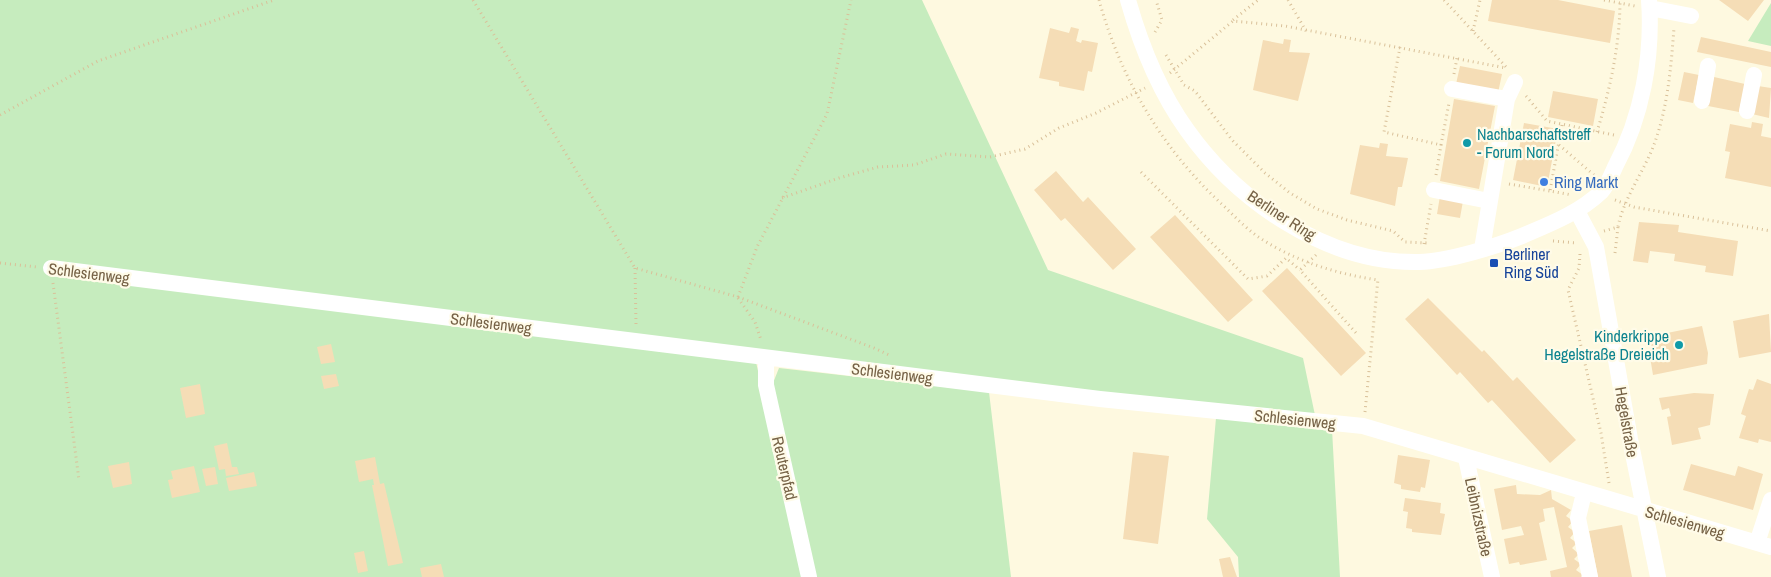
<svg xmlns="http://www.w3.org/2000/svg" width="1771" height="577" font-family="'Archivo Narrow',sans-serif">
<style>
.green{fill:#c6ecbe}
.building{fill:#f5ddb6}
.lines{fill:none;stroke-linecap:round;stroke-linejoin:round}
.path{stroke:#d9c099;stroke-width:3;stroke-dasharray:1 4;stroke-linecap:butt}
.minor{stroke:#fff;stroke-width:16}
.culture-dot{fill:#0f9aa8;stroke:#fffbe8;stroke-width:2}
.shop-dot{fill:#3f7fe0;stroke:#fffbe8;stroke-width:2}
.transit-dot{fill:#1a4fb4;stroke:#fffbe8;stroke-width:2}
.labels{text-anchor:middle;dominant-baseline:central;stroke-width:4.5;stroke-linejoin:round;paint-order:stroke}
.culture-label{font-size:16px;fill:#0d838f;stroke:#fffbe8;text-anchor:start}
.shop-label{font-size:16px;fill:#366cbe;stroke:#fffbe8;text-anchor:start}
.street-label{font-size:16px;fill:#766246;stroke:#fffbe8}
.transit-label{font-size:16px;fill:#164399;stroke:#fffbe8;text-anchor:start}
</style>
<rect width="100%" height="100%" fill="#fef9e0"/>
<path class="green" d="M0,0H922L1048,270L1303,358L1316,420L756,362L804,577H0Z
M1771,3V46L1748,41Z
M779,368L989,392L1011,577H815L773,383Z
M1216,418L1332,429L1340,577H1239L1238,557L1207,519Z"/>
<path class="building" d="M1492,0H1558L1615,11L1610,43L1488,21Z
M1719,0H1764L1748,21Z
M1071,27L1079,29L1076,41L1081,43L1082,40L1098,43L1092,72L1088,71L1084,91L1059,86V82L1039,78L1050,28L1069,33Z
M1701,37L1771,52V67L1697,52Z
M1284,39L1291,40L1289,52L1310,53L1298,101L1253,90L1263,40L1283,44Z
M1460,66L1502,74L1498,93L1456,84Z
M1684,72L1699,75L1693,103L1678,100Z
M1714,77L1745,84L1739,112L1708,106Z
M1758,86L1771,88L1769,118L1752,114Z
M1553,91L1598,99L1593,126L1548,117Z
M1454,99L1495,106L1479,189L1440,181Z
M1752,122L1763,124L1761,136L1771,138V187L1725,178L1730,152L1725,151L1730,124L1751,128Z
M1524,123L1558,129L1547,187L1513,180Z
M1380,143L1388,144L1386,156L1408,158L1402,187H1398L1395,206L1350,194L1360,145L1379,148Z
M1056,171L1083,202L1088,197L1136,249L1113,270L1065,218L1061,221L1034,190Z
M1440,196L1463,201L1460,218L1437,214Z
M1175,215L1253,300L1228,322L1150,237Z
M1639,222L1679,225L1678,232L1738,241L1733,276L1705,272L1706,266L1674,261L1675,254L1650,251L1648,263L1633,261Z
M1287,268L1366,353L1341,376L1262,291Z
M1428,298L1482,352L1484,350L1513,381L1517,377L1576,440L1550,463L1492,400L1488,403L1460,372L1457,375L1405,319Z
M1769,314L1771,352L1739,358L1733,321Z
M1702,326L1708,353L1707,364L1653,375L1650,357L1652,336Z
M331,344L335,362L321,364L317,347Z
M336,374L339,386L324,389L321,376Z
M1757,379L1771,384V442L1759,439L1758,443L1739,438L1746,416L1741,414L1749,389L1753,390Z
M200,384L205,414L186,418L180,388Z
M1694,393L1714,394L1710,425L1698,428L1701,439L1672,445L1667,417L1671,416L1669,408L1662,410L1659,398Z
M227,443L232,467H237L239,474L226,476L225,469L219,470L214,446Z
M1133,452L1169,456L1158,544L1123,539Z
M1398,455L1430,460L1425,488L1421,487L1420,492L1401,489V485L1394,483Z
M375,457L380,484L384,483L403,563L388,566L372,485H374L373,479L359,482L355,461Z
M129,462L132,484L113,488L108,466Z
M1691,464L1735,476L1738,466L1763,474L1753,510L1683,490Z
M194,466L200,492L172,498L168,480L173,479L171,471Z
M215,467L218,484L206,486L202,469Z
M254,472L257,486L229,491L226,478Z
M1516,485L1517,494L1540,495L1551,490L1552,499L1571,510L1566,516L1573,521L1568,527L1575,532L1570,538L1577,543L1572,548L1579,554L1574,559L1581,564L1576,570L1583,575L1581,577H1551L1550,571L1567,567L1554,507L1543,509L1545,521L1539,523L1547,560L1520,565L1519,562L1509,564L1504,539L1524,535L1521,526L1502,530L1494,489Z
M1405,498L1441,503L1440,513L1445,514L1441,535L1412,532V529L1406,528L1408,512L1403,511Z
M1622,525L1632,577H1598L1589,531Z
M364,551L368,571L358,573L354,553Z
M1230,557L1237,577H1223L1219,559Z
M441,564L444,577H422L420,568Z"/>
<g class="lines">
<path class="path" d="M473,0L635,268L738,297L874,348L889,355
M1099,0C1121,80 1164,152 1226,208C1236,218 1246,228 1257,236C1292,260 1336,274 1378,280
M1288,0L1306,31
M1444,0L1507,68
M1604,0L1635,6
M1233,20L1258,0
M1473,31L1480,0
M1155,32L1162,20L1156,0
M1400,47L1384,132L1441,145L1449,103
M1166,55L1184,85L1195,91L1232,140L1265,173L1290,193L1317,209L1347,220L1393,231L1405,242L1429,243
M1170,73L1233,21L1285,26L1506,68
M1454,74L1457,58
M1526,96L1547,121L1614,135
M0,115L98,61L274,0
M1562,125L1550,191L1572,195
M1597,132C1610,89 1620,45 1620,0
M1559,145L1594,175
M1141,172L1248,279L1267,276L1286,258L1300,270
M1436,175L1441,145
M1509,184L1550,191
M782,198L839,178L878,167L914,165L946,154L990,157L1025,149L1059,128L1096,113L1145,88
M1615,200L1634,207L1771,231
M1604,231L1618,227C1623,199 1645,170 1655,142C1668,105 1671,67 1674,28
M1553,241L1577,243
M1424,244L1431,204
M1615,253L1618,227
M1580,254L1579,268L1568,290L1601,433L1609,483
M1316,255L1300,270L1356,333
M0,263L37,267
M635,268L636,325
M53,283L79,480
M738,297L757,247L827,114L851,0
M738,298L755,322L761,340
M1365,412L1378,279"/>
<path class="minor" d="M1128,0C1141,46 1159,91 1187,130C1238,202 1328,264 1419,262C1448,261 1495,247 1522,236C1550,224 1579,213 1601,192C1607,186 1611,176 1615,167C1642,117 1653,57 1649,0
M1650,8L1691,16
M1452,89L1507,99
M1702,101L1708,66
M1747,111L1754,75
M1434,190L1489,201
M1577,211L1596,247L1630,439L1658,577
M1482,249L1507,99L1515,82
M51,268L1100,399L1363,426L1771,547
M766,358V385L809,577
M1466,458L1492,577
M1584,493L1578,518L1590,577
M1757,543L1771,500"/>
</g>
<g class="culture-dot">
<circle cx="1467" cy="143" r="5"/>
<circle cx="1679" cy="345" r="5"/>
</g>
<circle class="shop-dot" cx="1544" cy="182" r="5"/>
<rect class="transit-dot" x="1489" y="258" width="10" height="10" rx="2.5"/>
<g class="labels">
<g class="culture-label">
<text x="1477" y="134">Nachbarschaftstreff<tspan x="1477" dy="18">- Forum Nord</tspan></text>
<text x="1669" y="336" text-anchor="end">Kinderkrippe<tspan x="1669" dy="18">Hegelstraße Dreieich</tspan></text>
</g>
<g class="shop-label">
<text x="1554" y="182">Ring Markt</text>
</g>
<g class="street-label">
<text transform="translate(1282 215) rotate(33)">Berliner Ring</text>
<text transform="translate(89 273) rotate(7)">Schlesienweg</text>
<text transform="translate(491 323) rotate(7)">Schlesienweg</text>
<text transform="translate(892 373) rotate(7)">Schlesienweg</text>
<text transform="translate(1295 419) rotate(6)">Schlesienweg</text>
<text transform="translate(1627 422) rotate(80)">Hegelstraße</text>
<text transform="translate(785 468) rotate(77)">Reuterpfad</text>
<text transform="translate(1479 517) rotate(78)">Leibnizstraße</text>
<text transform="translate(1685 522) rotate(16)">Schlesienweg</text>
</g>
<g class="transit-label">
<text x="1504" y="254">Berliner<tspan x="1504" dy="18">Ring Süd</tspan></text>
</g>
</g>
</svg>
